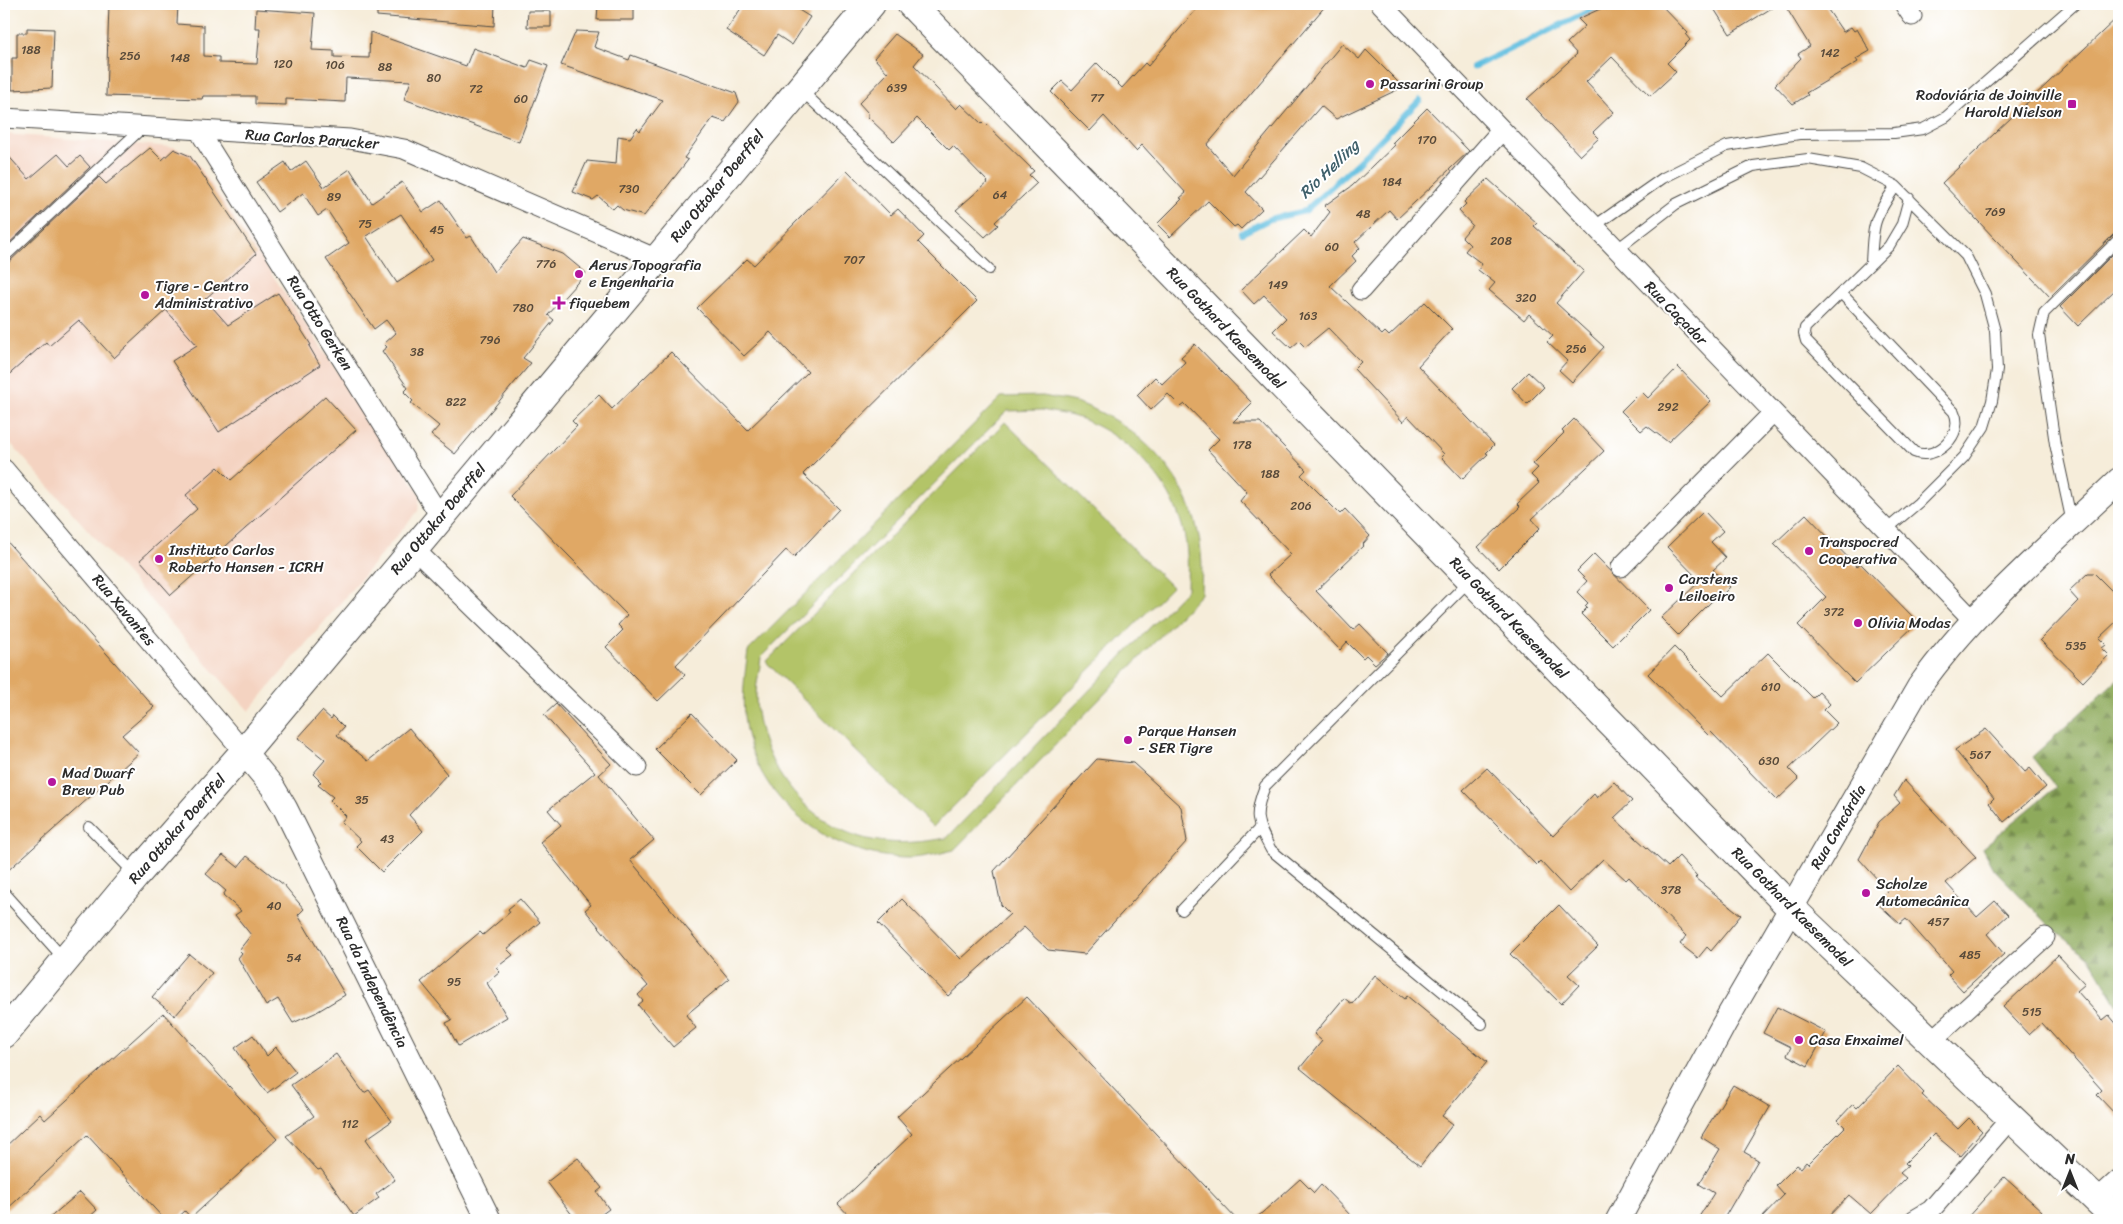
<svg xmlns="http://www.w3.org/2000/svg" width="2123" height="1224" font-family="Sriracha,sans-serif">
<style>
.built{fill:#f4d3c1}
.green{fill:#b3c467;stroke:#6f7849;fill-rule:evenodd}
.forest{fill:url(#forest-firs);stroke:#5c6a44}
.lines{fill:none;stroke-linecap:round;stroke-linejoin:round}
.stream{stroke:#62bfe0;stroke-width:6}
.building{fill:#e0a865;fill-rule:evenodd}
.service-casing{stroke:#494845;stroke-width:12}
.minor-casing{stroke:#494845;stroke-width:21}
.tertiary-casing{stroke:#494845;stroke-width:26}
.primary-casing{stroke:#494845;stroke-width:30}
.service{stroke:#fff;stroke-width:10}
.minor{stroke:#fff;stroke-width:19}
.tertiary{stroke:#fff;stroke-width:24}
.primary{stroke:#fff;stroke-width:28}
.poi-dot{fill:#b5179e;stroke:#fff;stroke-width:2}
.labels{text-anchor:middle;dominant-baseline:central;stroke-width:4;stroke-linejoin:round;paint-order:stroke}
.number-label{font-size:12px;fill:#584a3a}
.poi-label{font-size:15px;fill:#2b2b2b;stroke:#fff;text-anchor:start}
.street-label{font-size:15px;fill:#2b2b2b;stroke:#fff}
.water-label{font-size:16px;font-style:italic;fill:#3e5f6a;stroke:#fff}
</style>
<defs>
<pattern id="forest-firs" width="22" height="20" patternUnits="userSpaceOnUse" patternTransform="scale(1.25)"><rect width="22" height="20" fill="#8eaa5c"/><path d="M5 1l3.5 6h-7zM16 11l3.5 6h-7z" fill="#748b4c"/></pattern>
</defs>
<rect width="100%" height="100%" fill="#fff"/>
<filter id="ink" filterUnits="userSpaceOnUse"><feTurbulence type="fractalNoise" baseFrequency=".02" numOctaves="2"/><feDisplacementMap in="SourceGraphic" scale="10" xChannelSelector="R" yChannelSelector="G"/><feConvolveMatrix kernelMatrix="1 2 1 2 8 2 1 2 1" color-interpolation-filters="sRGB"/></filter>
<filter id="wash" filterUnits="userSpaceOnUse"><feTurbulence type="fractalNoise" baseFrequency=".0096" numOctaves="4" result="noise"/><feDisplacementMap in="SourceGraphic" scale="20" xChannelSelector="R" yChannelSelector="G"/><feGaussianBlur stdDeviation="1.12" result="paint"/><feColorMatrix in="noise" values="0 0 0 0 0 0 0 0 0 0 0 0 0 0 0 0 0 1.4 0 .05"/><feComposite in="paint" operator="in"/></filter>
<g filter="url(#wash)">
<rect width="100%" height="100%" fill="#f6edda"/>
<path class="built" d="M4,134L174,147L191,154L420,494L418,511L249,711L4,436Z"/>
<path class="green" d="M1043,396C1057,399 1072,400 1084,405C1146,430 1195,484 1201,552C1203,566 1201,581 1201,594L954,850C940,853 924,858 909,858C837,858 766,809 748,738C740,709 744,680 748,651L1001,397ZM1042,410C1054,413 1068,414 1079,418C1136,440 1183,492 1187,554C1188,566 1187,578 1187,589L947,838C922,842 898,845 872,840C806,827 756,761 756,695C756,683 760,670 761,657L1007,411Z
M1005,422L1172,587L933,827L766,662Z"/>
<path class="forest" d="M2119,678V1006H2118L2089,957L2054,930L1992,867L1982,848L2056,787L2032,757Z"/>
<g class="lines">
<path class="stream" d="M1473,67L1604,4
M1242,233L1270,219L1305,211L1357,163L1420,100"/>
</g>
<g id="blocks">
<path class="building" d="M109,4H178L177,24L204,26V56L219,57V63L257,64L260,28H255L256,9L315,13L312,50L334,51V57L369,58L370,32L466,66L473,48L527,68L531,60L548,66L519,142L404,99L411,81L346,78L345,102L286,99V105L255,104V96H203L202,99L106,96Z
M377,4H495L494,26L377,16Z
M598,4H634V20H597Z
M744,4H789L810,17L792,45L777,35L764,55L726,30Z
M1201,4H1327L1207,145L1233,175L1342,44L1359,59L1366,50L1403,87L1336,119L1321,106L1246,192L1262,209L1241,229L1237,225L1234,227L1208,201L1170,237L1157,224L1182,199L1180,198L1186,193L1142,145L1136,151L1104,116L1090,131L1051,92L1062,81L1072,90L1097,63L1122,88L1145,63L1148,66Z
M1611,4H1660L1688,33L1686,35L1690,40L1667,63L1676,72L1650,96L1612,57L1586,82L1614,112L1593,132L1599,138L1580,156L1527,99L1577,54L1567,43L1585,26L1578,19Z
M1711,4H1778L1730,34Z
M1784,4H1824L1843,32L1851,27L1854,31L1857,29L1870,51L1856,59L1858,62L1806,93L1808,95L1793,104L1775,85L1801,58L1798,54L1810,46Z
M528,11H551V27H527Z
M2119,16V232L2114,234L2050,297L1942,183Z
M27,28L54,29L52,88L12,90V58H17V33H27Z
M576,31L599,32L594,47L629,60L631,55L736,93L739,102L725,122L713,118L684,158L688,160L644,216L623,210L617,205L613,209L598,196L593,200L573,192L587,161L616,164L618,136L630,138L637,128L640,131L663,100L561,65Z
M895,34L923,54L914,65L956,109L961,104L982,124L984,122L1034,171L1029,175L1037,183L995,222L998,225L985,237L956,210L988,182L953,146L949,150L917,118L894,142L868,117V113L859,103L888,73L874,58Z
M1427,108L1469,151L1397,219L1389,210L1355,242L1360,248L1352,256L1356,261L1330,286L1382,335L1385,332L1389,336L1425,302L1452,329L1418,366L1494,445L1486,453L1488,454L1462,479L1441,457L1444,454L1408,416L1403,422L1354,369L1361,362L1328,328L1305,347L1299,341L1291,348L1273,331L1286,318L1264,295L1254,304L1241,290L1304,230L1311,237L1330,212L1324,206L1352,186L1395,145L1392,143Z
M150,148L162,160L174,149L190,156L256,254L205,299L228,325L278,293L311,345L309,346L320,365L219,432L172,361L197,345L166,310L114,358L79,320L49,346L46,342L4,379V264L9,262L99,177L106,184Z
M4,151L29,179L58,154L69,166L80,156L90,167L4,248Z
M306,161L324,187L350,169L372,203L402,182L423,212L441,200L467,238L471,236L494,272L523,239L563,254L586,273L548,315L554,320L523,358L531,363L455,454L431,435L439,426L411,403L413,401L404,392L408,388L382,351L387,347L384,344L396,333L386,320L374,329L326,259L349,243L327,210L318,216L303,193L277,212L256,182L285,162L291,172ZM401,214L432,260L397,283L366,236Z
M847,170L891,215L898,209L924,236L918,242L977,301L803,474L839,509L794,557L786,550L676,665L685,675L658,701L606,647L623,630L618,625L627,615L510,496L577,426L572,421L599,395L612,409L671,352L748,430L808,372L770,332L744,356L697,308L747,259L754,265Z
M1488,179L1537,223L1534,226L1584,271L1556,303L1604,347L1572,382L1559,370L1567,361L1547,342L1553,336L1529,314L1524,320L1489,290L1495,283L1478,270L1482,264L1465,251L1470,245L1462,237L1472,225L1459,211L1466,204L1464,202Z
M2119,248V286L2078,326L2060,307Z
M1195,344L1252,403L1233,422H1260L1306,470L1301,475L1340,514L1345,509L1370,536L1363,544L1364,545L1316,591L1353,630L1360,624L1388,653L1375,664L1366,655L1363,658L1347,642L1340,650L1268,575L1291,554L1240,501L1247,492L1208,450L1219,439L1185,404L1181,407L1168,394L1151,410L1137,395L1155,377L1162,384L1185,362L1181,357Z
M1678,367L1711,401L1668,442L1647,426L1641,431L1621,411L1641,391L1648,398Z
M1528,372L1544,387L1527,404L1512,388Z
M325,396L356,430L171,595L140,560L197,509L186,495L218,467L231,480Z
M1574,419L1604,451L1532,519L1540,528L1499,569L1478,547L1520,507L1517,504L1539,483L1531,475L1538,468L1533,464L1564,433L1562,431Z
M1704,511L1723,531L1711,542L1726,558L1713,570L1730,587L1718,599L1716,597L1678,635L1661,618L1700,581L1667,547Z
M1806,514L1857,567L1860,563L1918,622L1855,683L1798,625L1826,597L1774,544Z
M4,538L154,707L122,735L139,753L4,874Z
M1594,554L1649,610L1613,646L1581,614L1587,608L1585,606L1588,603L1577,592L1587,581L1577,571Z
M2088,573H2094L2119,598V619L2099,638L2106,645L2102,648L2109,655L2083,682L2040,640L2078,601L2069,591Z
M1674,647L1723,696L1768,653L1813,698L1819,692L1830,704L1824,710L1837,723L1789,769L1799,779L1777,800L1711,732L1708,735L1648,674Z
M556,704L611,764L599,775L654,840L630,860L729,979L686,1015L696,1028L673,1047L638,1005L643,1001L638,995L648,986L585,910L591,905L540,842L561,825L548,810L595,772L544,715Z
M322,711L331,719L333,716L344,727L337,735L368,761L409,728L447,774L409,815L423,831L382,872L356,846L361,841L341,822L346,816L330,800L333,797L318,785L321,782L313,774L325,760L298,738Z
M692,713L737,760L701,795L655,749Z
M1986,729L2025,772L2030,768L2046,787L2004,822L1989,803L1994,798L1955,750Z
M1097,759L1133,763L1181,807L1187,841L1085,954L1048,950L1024,927L948,996L878,923L902,899L961,959L1010,914L1001,905L994,871Z
M1487,768L1553,836L1594,794L1597,798L1614,782L1632,801L1614,818L1668,867L1679,856L1697,876L1695,878L1741,915L1711,951L1707,947L1698,958L1680,944L1686,936L1629,877L1626,880L1603,859L1569,892L1540,861L1536,865L1463,790Z
M1904,780L1976,857L1946,883L1977,917L1995,901L2008,915L1987,934L2004,954L1963,991L1948,975L1952,971L1906,919L1900,924L1876,902L1888,891L1859,859L1879,822L1900,803L1894,796Z
M223,855L238,867L247,856L284,885L304,909L298,915L345,995L315,1013L293,1023L278,999L266,1006L238,958L242,953L239,950L251,935L235,915L241,911L223,895L226,891L206,874Z
M520,899L540,922L507,949L513,955L496,968L500,972L487,983L507,1017L458,1046L446,1023L452,1020L421,982L480,932L483,935L510,912L508,909Z
M1559,905L1598,946L1568,975L1579,985L1561,1004L1510,954Z
M189,954L212,973L175,1016L152,997Z
M2058,955L2085,984L2077,991L2103,1020L2109,1015L2119,1027V1118L2097,1095L2102,1090L2042,1023L2029,1035L2003,1007Z
M1375,975L1405,999L1407,996L1487,1062L1442,1116L1453,1124L1420,1166L1300,1068L1322,1041L1314,1034L1344,998L1352,1004Z
M1027,997L1237,1220H853L838,1204L912,1134L897,1117Z
M1777,1007L1826,1032L1808,1066L1787,1055L1791,1047L1763,1033Z
M163,1013L277,1139L191,1218L185,1211L175,1220H165L87,1135L4,1212V1148L40,1114L45,1120Z
M253,1035L267,1056L276,1047L296,1072L267,1093L235,1048Z
M336,1054L364,1093L369,1090L392,1121L366,1139L395,1180L376,1194L379,1198L354,1216L321,1169L318,1170L286,1136L314,1116L291,1085Z
M1898,1066L1924,1093L1922,1095L1958,1129L1969,1118L1982,1131L1960,1156L1934,1134L1905,1163L1908,1166L1900,1173L1906,1178L1871,1214L1849,1195L1825,1220H1760L1784,1195L1776,1186L1797,1165L1801,1168L1806,1162L1808,1164L1845,1127L1838,1120L1853,1104L1857,1108Z
M1733,1085L1770,1107L1744,1152L1758,1160L1723,1220H1697L1714,1193L1699,1184L1720,1149L1701,1137Z
M578,1158L602,1188L597,1192L609,1209L594,1220H576L547,1182Z
M2004,1177L2042,1211L2034,1220H1965Z
M1300,1179L1314,1193L1321,1185L1355,1220H1254Z
M80,1192L97,1210L86,1220H47Z"/>
</g>
</g>
<g filter="url(#ink)">
<use href="#blocks" fill-opacity="0" stroke="#494845" stroke-width="1"/>
<g class="lines">
<g class="service-casing">
<path id="service" d="M801,90L989,269
M1593,227L1663,178L1727,146L1799,134L1894,133L1923,129L1946,117L2075,4
M1616,250L1676,204L1753,166L1808,159L1861,168L1896,186L1966,256L1985,294L1995,331L1997,370L1992,401L1984,427L1964,457L1918,503L1886,530
M4,257L142,128
M1871,263C1873,224 1873,219 1896,186
M1841,293L1954,412C1965,434 1936,462 1914,452L1806,341L1804,334L1805,328L1889,246L1902,224L1909,198
M2072,523L2055,444L2039,335L2044,313L2119,239
M1470,580L1265,786C1253,816 1256,822 1271,850L1482,1024
M89,827L135,874
M4,892L65,960
M1182,910L1259,829"/>
</g>
<g class="minor-casing">
<path id="minor" d="M1381,4L1973,620
M1904,4L1912,16
M4,118L350,139L404,149L657,259
M199,131L440,516
M1361,290L1501,131
M4,469L244,752
M413,548L637,767
M1621,567L1773,413
M1931,1041L2045,937
M2097,1199L2119,1179
M1914,1220L1931,1210L2011,1118"/>
</g>
<g class="tertiary-casing">
<path id="tertiary" d="M244,752L272,786L285,808L489,1220
M1618,1220L1724,1024L1919,687C1974,609 2050,546 2119,480"/>
</g>
<g class="primary-casing">
<path id="primary" d="M911,4L1792,909L2118,1220
M4,1034L136,875L244,752L871,4"/>
</g>
<use href="#service" class="service"/>
<use href="#minor" class="minor"/>
<use href="#tertiary" class="tertiary"/>
<use href="#primary" class="primary"/>
</g>
</g>
<g class="poi-dot">
<circle cx="1370" cy="84" r="5"/>
<rect x="2067" y="99" width="10" height="10" rx="2.5"/>
<circle cx="579" cy="274" r="5"/>
<circle cx="145" cy="295" r="5"/>
<path d="M556.5 295.5h5v5h5v5h-5v5h-5v-5h-5v-5h5z"/>
<circle cx="1809" cy="551" r="5"/>
<circle cx="159" cy="559" r="5"/>
<circle cx="1669" cy="588" r="5"/>
<circle cx="1858" cy="623" r="5"/>
<circle cx="1128" cy="740" r="5"/>
<circle cx="52" cy="782" r="5"/>
<circle cx="1866" cy="893" r="5"/>
<circle cx="1799" cy="1040" r="5"/>
</g>
<g class="labels">
<g class="number-label">
<text x="31" y="50">188</text>
<text x="1830" y="53">142</text>
<text x="130" y="56">256</text>
<text x="180" y="58">148</text>
<text x="283" y="64">120</text>
<text x="335" y="65">106</text>
<text x="385" y="67">88</text>
<text x="434" y="78">80</text>
<text x="897" y="88">639</text>
<text x="476" y="89">72</text>
<text x="1097" y="98">77</text>
<text x="521" y="99">60</text>
<text x="1427" y="140">170</text>
<text x="1392" y="182">184</text>
<text x="629" y="189">730</text>
<text x="1000" y="195">64</text>
<text x="334" y="197">89</text>
<text x="1995" y="212">769</text>
<text x="1363" y="214">48</text>
<text x="365" y="224">75</text>
<text x="437" y="230">45</text>
<text x="1501" y="241">208</text>
<text x="1332" y="247">60</text>
<text x="854" y="260">707</text>
<text x="546" y="264">776</text>
<text x="1278" y="285">149</text>
<text x="1526" y="298">320</text>
<text x="523" y="308">780</text>
<text x="1308" y="316">163</text>
<text x="490" y="340">796</text>
<text x="1576" y="349">256</text>
<text x="417" y="352">38</text>
<text x="456" y="402">822</text>
<text x="1668" y="407">292</text>
<text x="1242" y="445">178</text>
<text x="1270" y="474">188</text>
<text x="1301" y="506">206</text>
<text x="1834" y="612">372</text>
<text x="2076" y="646">535</text>
<text x="1771" y="687">610</text>
<text x="1980" y="755">567</text>
<text x="1769" y="761">630</text>
<text x="362" y="800">35</text>
<text x="387" y="839">43</text>
<text x="1671" y="890">378</text>
<text x="274" y="906">40</text>
<text x="1938" y="922">457</text>
<text x="1970" y="955">485</text>
<text x="294" y="958">54</text>
<text x="454" y="982">95</text>
<text x="2032" y="1012">515</text>
<text x="350" y="1124">112</text>
</g>
<g class="poi-label">
<text x="1380" y="84">Passarini Group</text>
<text x="2062" y="95" text-anchor="end">Rodoviária de Joinville<tspan x="2062" dy="17">Harold Nielson</tspan></text>
<text x="589" y="265">Aerus Topografia<tspan x="589" dy="17">e Engenharia</tspan></text>
<text x="155" y="286">Tigre - Centro<tspan x="155" dy="17">Administrativo</tspan></text>
<text x="569" y="303">fiquebem</text>
<text x="1819" y="542">Transpocred<tspan x="1819" dy="17">Cooperativa</tspan></text>
<text x="169" y="550">Instituto Carlos<tspan x="169" dy="17">Roberto Hansen - ICRH</tspan></text>
<text x="1679" y="579">Carstens<tspan x="1679" dy="17">Leiloeiro</tspan></text>
<text x="1868" y="623">Olívia Modas</text>
<text x="1138" y="731">Parque Hansen<tspan x="1138" dy="17">- SER Tigre</tspan></text>
<text x="62" y="773">Mad Dwarf<tspan x="62" dy="17">Brew Pub</tspan></text>
<text x="1876" y="884">Scholze<tspan x="1876" dy="17">Automecânica</tspan></text>
<text x="1809" y="1040">Casa Enxaimel</text>
</g>
<g class="street-label">
<text transform="translate(312 139) rotate(4)">Rua Carlos Parucker</text>
<text transform="translate(717 186) rotate(-51)">Rua Ottokar Doerffel</text>
<text transform="translate(1676 313) rotate(46)">Rua Caçador</text>
<text transform="translate(320 323) rotate(58)">Rua Otto Gerken</text>
<text transform="translate(1226 328) rotate(46)">Rua Gothard Kaesemodel</text>
<text transform="translate(438 519) rotate(-50)">Rua Ottokar Doerffel</text>
<text transform="translate(124 610) rotate(50)">Rua Xavantes</text>
<text transform="translate(1509 618) rotate(46)">Rua Gothard Kaesemodel</text>
<text transform="translate(1838 827) rotate(-60)">Rua Concórdia</text>
<text transform="translate(177 829) rotate(-49)">Rua Ottokar Doerffel</text>
<text transform="translate(1792 907) rotate(45)">Rua Gothard Kaesemodel</text>
<text transform="translate(372 982) rotate(64)">Rua da Independência</text>
</g>
<g class="water-label">
<text transform="translate(1329 169) rotate(-44)">Rio Helling</text>
</g>
</g>
<rect width="2123" height="1224" fill="none" stroke="#fff" stroke-width="20"/>
<g transform="translate(2070 1172)" stroke="#ffffff" stroke-width="4" paint-order="stroke">
<path d="M0-4L9 19L0 12L-9 19Z" fill="#2b2b2b"/>
<text y="-8" font-size="14" font-weight="bold" text-anchor="middle" fill="#2b2b2b">N</text>
</g>
</svg>
